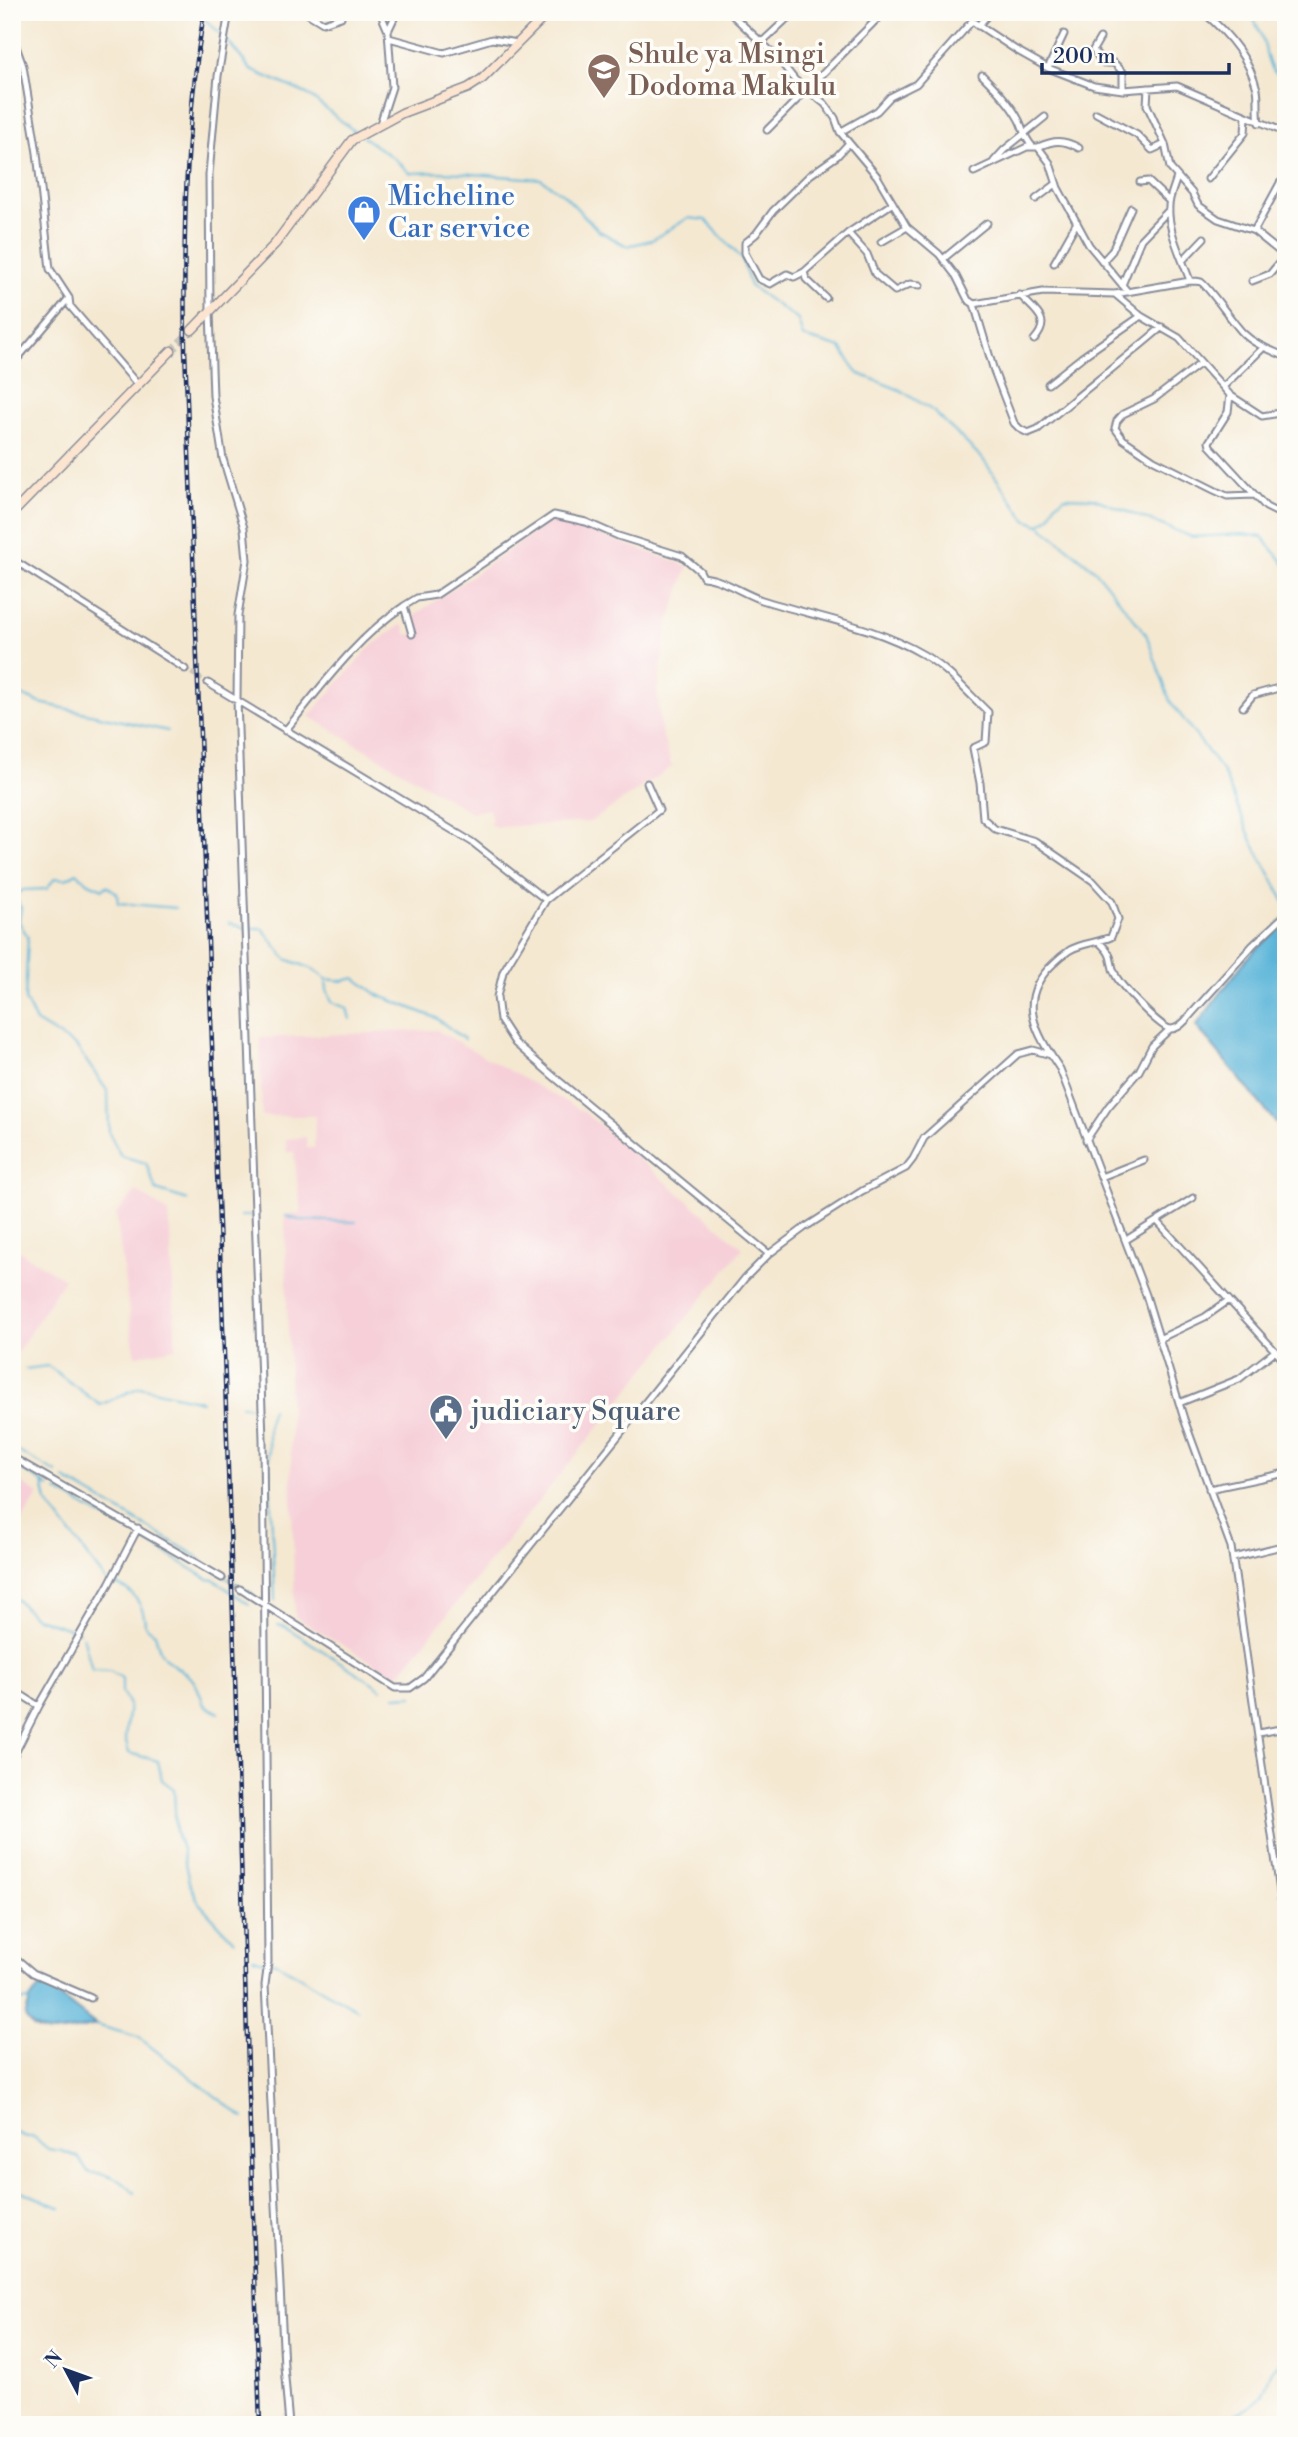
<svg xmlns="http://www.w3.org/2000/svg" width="1298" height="2437" font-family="'Libre Bodoni',serif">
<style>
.built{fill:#f6cfd8}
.water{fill:#5bb5d9;stroke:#3b729c;stroke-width:2}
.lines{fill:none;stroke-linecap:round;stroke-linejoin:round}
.stream{stroke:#5bb5d9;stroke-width:2}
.street-tunnel{stroke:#c9c3ba;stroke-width:5;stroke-dasharray:5 2.5;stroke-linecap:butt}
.secondary-tunnel{stroke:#c9c3ba;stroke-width:8;stroke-dasharray:8 4;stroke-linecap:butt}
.street-casing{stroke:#888c98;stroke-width:9}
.secondary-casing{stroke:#888c98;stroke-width:11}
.street{stroke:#fff;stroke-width:5}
.secondary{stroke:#fce5d0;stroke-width:8}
.rail-casing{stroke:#1b2f5e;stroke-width:4.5}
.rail{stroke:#fdfcf7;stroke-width:2;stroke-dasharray:5;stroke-linecap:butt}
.labels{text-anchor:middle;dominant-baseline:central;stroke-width:7;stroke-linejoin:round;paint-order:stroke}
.education-label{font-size:28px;fill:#785e54;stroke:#fdfcf7;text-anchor:start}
.shop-label{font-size:28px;fill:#366cbe;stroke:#fdfcf7;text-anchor:start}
.service-label{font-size:28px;fill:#4e5e75;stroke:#fdfcf7;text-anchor:start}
</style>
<rect width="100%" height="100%" fill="#fdfcf7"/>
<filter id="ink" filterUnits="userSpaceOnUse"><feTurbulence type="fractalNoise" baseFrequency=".0143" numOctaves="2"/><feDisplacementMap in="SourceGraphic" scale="14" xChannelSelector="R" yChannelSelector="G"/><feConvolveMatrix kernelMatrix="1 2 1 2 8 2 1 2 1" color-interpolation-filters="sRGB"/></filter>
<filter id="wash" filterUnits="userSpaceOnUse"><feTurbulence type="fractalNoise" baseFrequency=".00686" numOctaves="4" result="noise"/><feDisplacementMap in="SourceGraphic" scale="28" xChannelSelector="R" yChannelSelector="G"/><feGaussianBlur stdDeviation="1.57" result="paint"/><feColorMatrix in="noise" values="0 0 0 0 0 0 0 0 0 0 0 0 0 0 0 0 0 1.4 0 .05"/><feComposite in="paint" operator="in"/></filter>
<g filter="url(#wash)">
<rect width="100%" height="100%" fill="#f4e8d1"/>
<path class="built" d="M554,519L688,566L668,625L657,691L661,731L672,767L590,822L495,827L488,823L492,820L489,809L471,812L309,716L370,647L401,625L404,626L407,635L417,632L414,619L416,614Z
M436,1030L584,1112L743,1248L397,1677L295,1617L285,1215L301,1214L294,1152H287L286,1139L306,1137L307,1148H314L315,1116H262L260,1038Z
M136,1191L169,1213L176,1348L135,1356L116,1214Z
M12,1247L64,1279L12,1361Z
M12,1478L39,1494L13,1535H12Z"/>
<path class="water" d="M1286,921V1135L1196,1026L1247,958Z
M39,1987L50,1989L96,2025C72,2030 39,2043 25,2017L30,2000Z"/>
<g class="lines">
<path class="stream" d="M197,12L226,39L251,70L307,94L358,134
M1237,12L1254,19C1257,26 1261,34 1263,41C1269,57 1265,73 1286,77
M363,137L395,159L410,173L445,172L541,179L563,194L599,231L627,246L652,240L688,218L706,220L742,259L750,286L798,320L803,337L841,348L857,373L900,390L933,411L982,458L1026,520L1039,525L1050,517L1055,504L1065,497L1093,498L1192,537L1243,534L1262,537L1286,565
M1041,526L1095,570L1146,634L1170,701L1223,772L1252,841L1286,904
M12,691L40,703L168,731
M12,919L19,922L28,937L25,1000L36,1022L76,1046L108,1092L109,1133L121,1156L146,1163L156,1190L188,1200
M19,920L21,908L14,896L23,890L47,889L55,878L66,879L77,873L89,883L103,889L107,886L117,893L118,903L176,908
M229,923L245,928L263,929L286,959L313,969L326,979L343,981L355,978L378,995L436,1018L464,1039
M326,980L327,990L332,1002L347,1008L350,1019
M240,1216H251
M286,1216L299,1220L356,1222
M25,1369L48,1366L100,1405L140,1387L201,1401
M12,1375L15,1371
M241,1406H249
M272,1409L268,1422V1438L275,1601
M12,1448L57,1473
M12,1464L14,1465
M21,1469L49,1487
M65,1479L195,1555L206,1565L253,1594
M43,1482L47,1502L107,1582
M57,1491L130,1532
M141,1538L208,1579L214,1580L249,1604
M112,1584C133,1587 145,1607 145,1626L155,1633C162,1666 170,1659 192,1679C198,1685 201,1697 204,1705L219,1713
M12,1595L34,1617L79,1632
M278,1625L286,1627L382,1689
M83,1636L92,1670L110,1671L122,1678V1692L129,1705L125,1738L129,1753L158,1761L162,1780L174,1789L176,1832L182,1849L189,1882L199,1903L234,1941
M395,1697L413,1696
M253,1958L264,1961
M270,1962L276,1963L358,2010
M12,1994L23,2001L30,2000
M96,2025L138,2037L244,2118
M12,2131L26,2137H34L48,2149L62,2151L78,2157L89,2173C110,2172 120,2179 135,2193
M12,2187L61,2208
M1211,2425C1226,2417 1251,2410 1261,2397C1270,2384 1267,2364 1286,2362"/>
</g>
</g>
<g filter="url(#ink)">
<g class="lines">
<path class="street-tunnel" d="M185,669L208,683
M222,1578L240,1589"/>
<path class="secondary-tunnel" d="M171,351L192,330"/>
<g class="street-casing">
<path id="street" d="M229,12L218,76L209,174L210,311L213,396L223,459L244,528L247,560L238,615L237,700L263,1439L268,1962L265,1985L284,2366L289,2425
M305,12L323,23L341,17
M729,12L776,56L795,80L825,104L835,118L840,132L877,176L907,227L939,254L956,276L968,300L974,304L1043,292L1115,294L1190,281C1193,281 1198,281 1201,282C1207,285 1234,324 1243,333C1255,345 1271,350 1286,357
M1203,12C1227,32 1249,58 1257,89C1259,100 1257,112 1259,123
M978,26L990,12
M388,31L397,12
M12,35L23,66L37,153L50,269L69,298L70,306L138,385
M389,38L444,53L492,39L518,43
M1100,38L1093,50L1104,63H1114L1123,72V90
M762,42L794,12
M1048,68L1064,34
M982,75C995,88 1010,103 1019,120C1024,130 1024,137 1032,146
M1148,88L1147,105L1165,144L1170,168L1192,193L1198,205L1218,219L1254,231L1286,257
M1096,113L1137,135L1152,150L1165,144
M380,124L392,87L388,31L380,12
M767,130L884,12
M840,132L877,111L890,97L916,84L972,21L1016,50L1048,68L1094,86L1123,90L1177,86L1286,133
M1038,147C1054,140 1063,139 1079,148
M994,161L1004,150L1045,117
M974,172L1027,147H1038L1050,163L1058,188L1089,245L1128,292
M1177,177C1175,184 1172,191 1170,199C1164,225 1182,257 1190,281
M1208,179L1245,133L1246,117
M1140,182L1148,181L1169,201
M1036,199L1056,184
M1254,231L1280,183L1286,178
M848,233L867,254L875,274L895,291L910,284L920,285
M881,242L907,227
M943,259L987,223
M1183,260L1204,238
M1102,262L1112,251L1131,208
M1054,263L1077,222
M804,272L794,277L787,274L770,284L759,279L745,253V243L756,234L773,211L810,175L837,156L849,143
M1252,281L1270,274L1285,256
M1122,285L1141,239L1169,210
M1115,294L1141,316L1179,338L1223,387L1264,347
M1020,295C1034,311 1053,319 1034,340
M826,298L806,279L804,272L848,233L893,203
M974,304L994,371L1014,423L1020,429L1028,433L1038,429C1080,394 1121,362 1162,327
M1201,363L1154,399L1123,414L1117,421L1115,428L1123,439L1154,460L1214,490L1227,496L1254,495
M12,365L69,298
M1048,384L1082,357L1141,316
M1223,387L1230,395L1228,412L1209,442L1210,446L1266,507L1286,517
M1230,395L1262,416L1286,412
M12,559L185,669
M404,606L417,598L436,595L554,515L586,522L618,536L682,556L700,571L703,577C724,579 743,594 762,600C816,617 875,626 924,655C948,669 968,693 988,712L986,742L973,748L980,783L983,818L995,829L1035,841L1093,881L1112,902L1118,919L1111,937C1097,943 1082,943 1070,950C1064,954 1058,959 1053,964C1015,1000 1036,1033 1060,1069L1146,1295L1184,1419L1231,1547L1286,1934
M208,683L472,842L546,900L659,810L647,783
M1243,707L1253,695L1286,686
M285,731C320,688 358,636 404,606L412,634
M546,900L503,972L497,997L500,1020L515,1043L553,1076L769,1254
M1099,942C1117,959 1107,959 1116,976C1121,986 1161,1029 1171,1029C1177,1029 1181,1025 1185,1021L1253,945L1286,914
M1086,1140L1108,1107L1139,1071L1152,1046L1170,1029
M1101,1177L1144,1160
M1158,1222L1286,1363
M1126,1240L1193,1198
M1161,1338L1205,1317L1229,1300
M1179,1403L1239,1379L1275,1351
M12,1457L222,1578
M1209,1489L1286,1473
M1233,1558L1286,1545
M240,1589L395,1688H410L424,1678L745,1278L769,1254L804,1228L862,1191L906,1168L913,1159L924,1138L1018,1054L1033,1050L1051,1055
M12,1689L39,1706
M1258,1733L1286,1728
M12,1759L39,1706L109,1584L138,1528
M12,1955L33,1973L91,1998"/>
</g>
<g class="secondary-casing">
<path id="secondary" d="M192,330L275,244L352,140L402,113L468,88L482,79L549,12
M12,514L171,351"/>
</g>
<use href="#street" class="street"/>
<use href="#secondary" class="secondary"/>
<g class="rail-casing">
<path id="rail" d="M204,12C185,126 183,234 185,349L225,1379L260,2425"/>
</g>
<use href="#rail" class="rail"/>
</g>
</g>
<defs>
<g id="school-pin" transform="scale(1.75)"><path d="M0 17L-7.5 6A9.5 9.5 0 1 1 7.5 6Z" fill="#8d6e63" stroke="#fdfcf7"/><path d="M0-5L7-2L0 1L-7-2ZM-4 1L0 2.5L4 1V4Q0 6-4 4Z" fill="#fff"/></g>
<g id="shop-pin" transform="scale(1.75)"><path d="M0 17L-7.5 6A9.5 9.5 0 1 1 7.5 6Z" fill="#3f7fe0" stroke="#fdfcf7"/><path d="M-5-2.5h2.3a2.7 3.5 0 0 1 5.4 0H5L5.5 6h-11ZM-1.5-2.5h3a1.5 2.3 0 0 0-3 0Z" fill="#fff"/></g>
<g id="civic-pin" transform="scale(1.75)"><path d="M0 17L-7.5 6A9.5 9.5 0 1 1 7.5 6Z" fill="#5c6f8a" stroke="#fdfcf7"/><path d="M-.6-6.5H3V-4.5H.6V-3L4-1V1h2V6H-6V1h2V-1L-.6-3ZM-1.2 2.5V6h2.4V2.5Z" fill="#fff"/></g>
</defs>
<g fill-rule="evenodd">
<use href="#school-pin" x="604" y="70"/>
<use href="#shop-pin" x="364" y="212"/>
<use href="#civic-pin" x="446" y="1411"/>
</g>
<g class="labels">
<g class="education-label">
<text x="628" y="54">Shule ya Msingi<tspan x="628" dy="32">Dodoma Makulu</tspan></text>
</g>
<g class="shop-label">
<text x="388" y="196">Micheline<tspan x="388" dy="32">Car service</tspan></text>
</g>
<g class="service-label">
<text x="471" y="1411">judiciary Square</text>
</g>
</g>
<rect width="1298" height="2437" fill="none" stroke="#fdfcf7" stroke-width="42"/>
<g transform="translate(66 2370) rotate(311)" stroke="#fdfcf7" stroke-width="5" paint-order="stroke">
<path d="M0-5L12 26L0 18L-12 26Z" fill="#1b2f5e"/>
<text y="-10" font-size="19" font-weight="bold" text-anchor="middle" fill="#1b2f5e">N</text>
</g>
<path d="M1042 63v10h187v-10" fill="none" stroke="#1b2f5e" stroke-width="3.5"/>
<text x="1053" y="63" font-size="21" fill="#1b2f5e" stroke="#fdfcf7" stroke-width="5" paint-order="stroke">200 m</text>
</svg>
